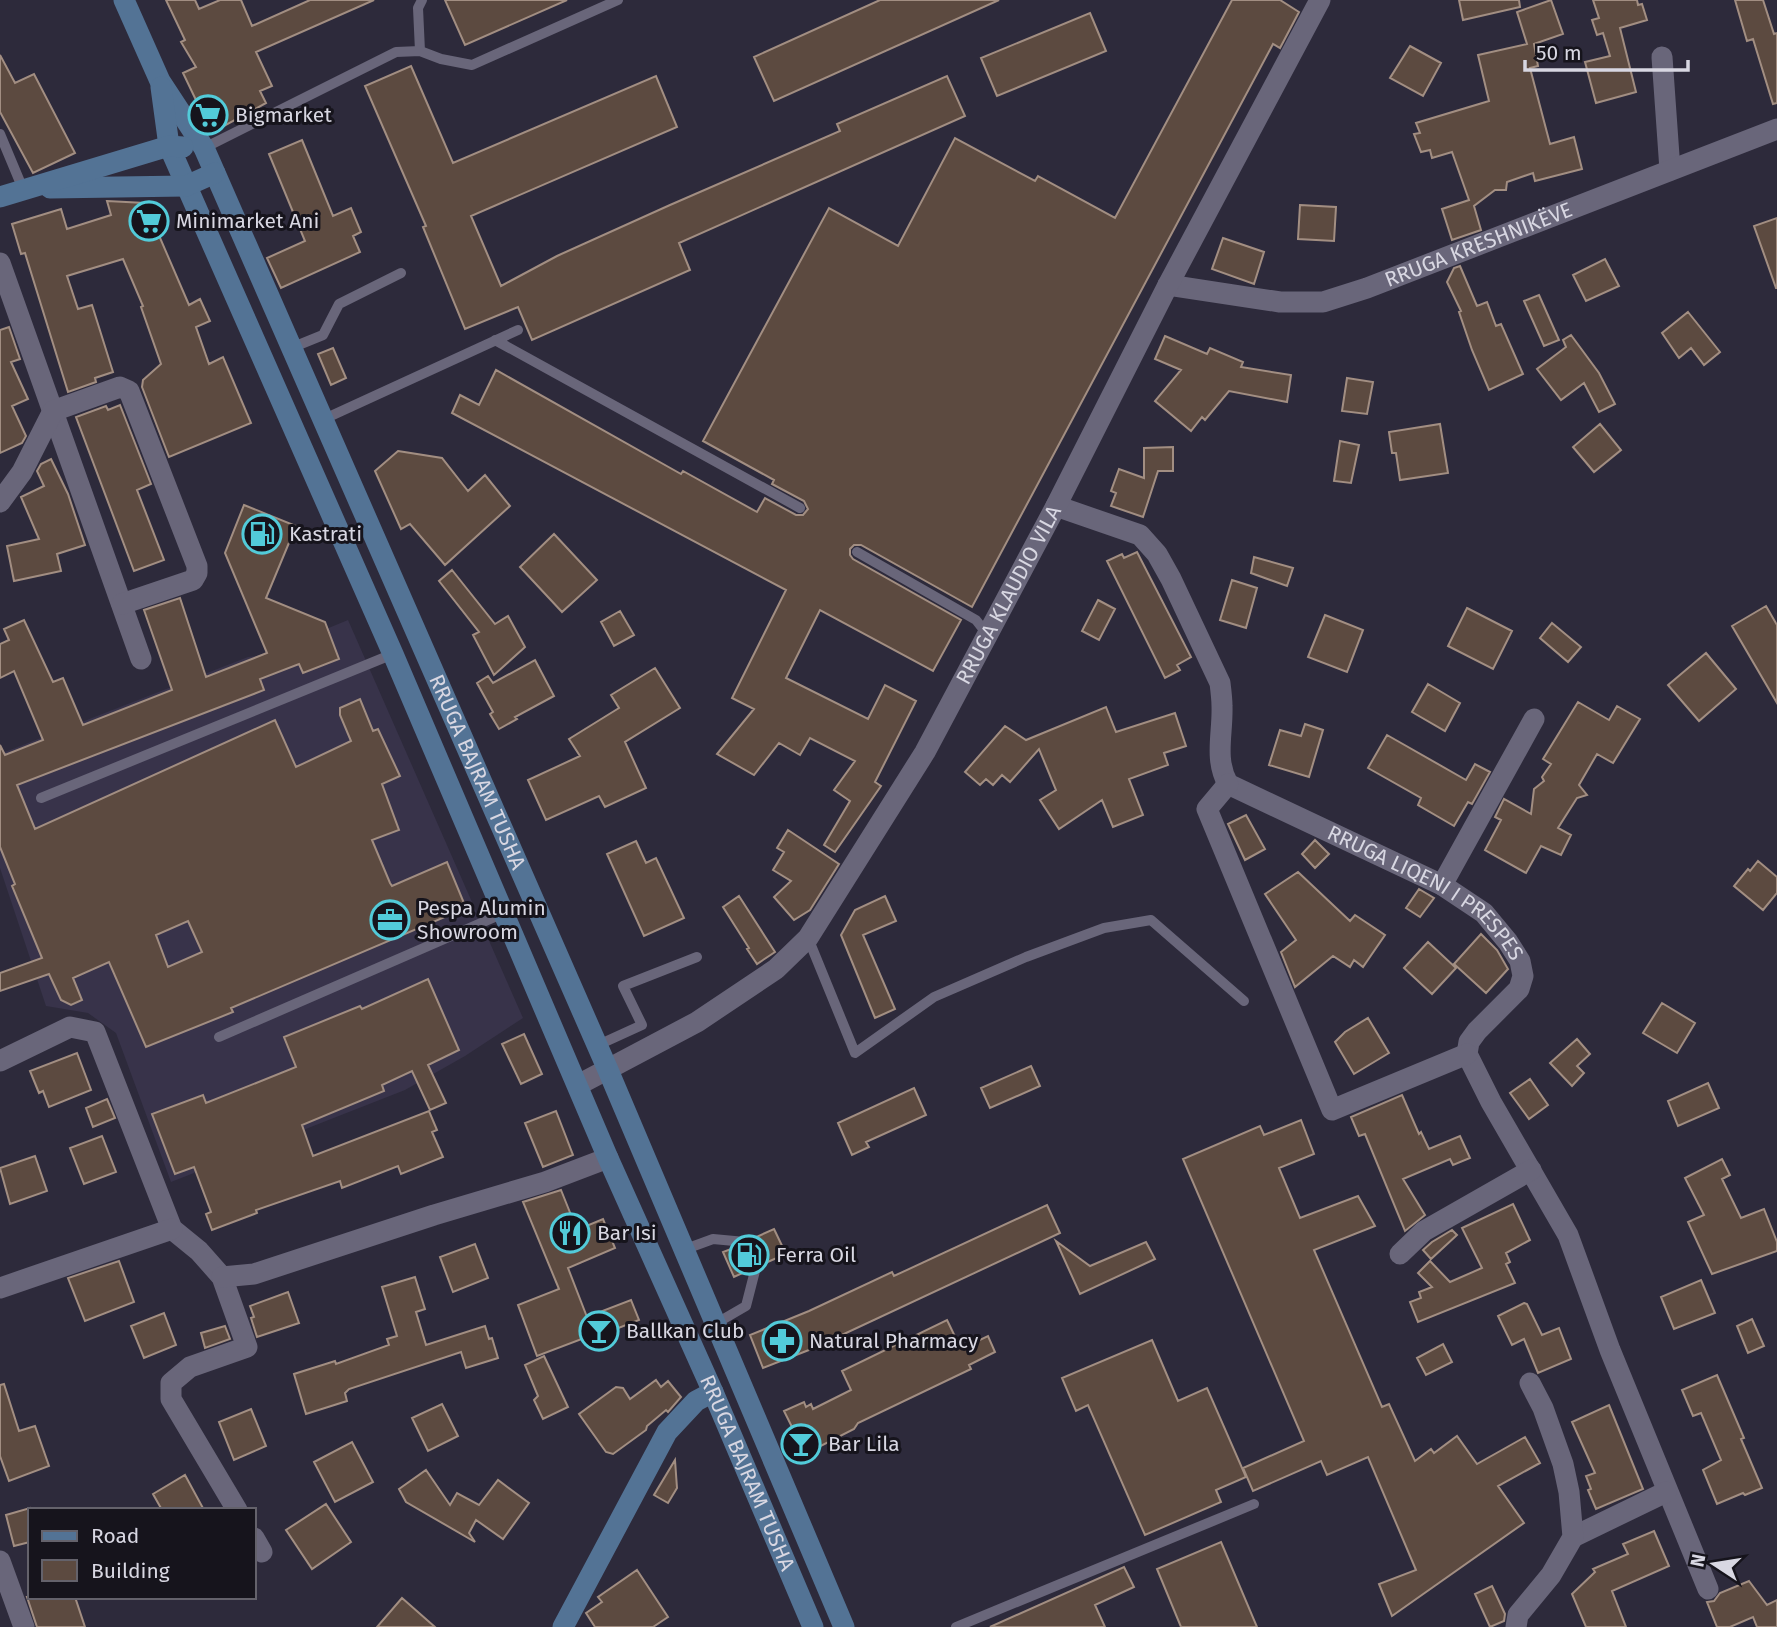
<svg xmlns="http://www.w3.org/2000/svg" width="1777" height="1627" font-family="'Fira Sans',sans-serif">
<style>
.built{fill:#38334a}
.building{fill:#5c4a40;stroke:#a28e82;stroke-width:2;fill-rule:evenodd}
.lines{fill:none;stroke-linecap:round;stroke-linejoin:round}
.lane{stroke:#69667a;stroke-width:10}
.street{stroke:#69667a;stroke-width:21}
.secondary{stroke:#537395;stroke-width:21}
.labels{text-anchor:middle;dominant-baseline:central;stroke-width:6;stroke-linejoin:round;paint-order:stroke}
.poi-label{font-size:21px;fill:#d8d7e2;stroke:#16141c;text-anchor:start}
.street-label{font-size:21px;fill:#d8d7e2;stroke:#16141c}
</style>
<rect width="100%" height="100%" fill="#2d2a3b"/>
<path class="built" d="M348,620L523,1018L465,1056L405,1090L171,1182L116,1033L88,1013L46,1006L0,868V754L248,657L263,655Z"/>
<path class="building" d="M166,0H195L199,9L220,0H241L252,26L310,0H374L256,52L272,86L260,91L266,103L224,126L207,123L183,73L196,67L181,42L185,40Z
M445,0H567L465,45Z
M880,0H999L774,101L754,57Z
M1232,0H1280L1299,12L1280,48L1273,44L972,607L861,545H854L850,549V555L853,559L961,620L933,671L820,610L786,678L868,719L885,685L916,701L875,782L881,786L835,852L824,845L850,801L834,790L855,761L810,738L800,755L779,743L754,775L717,754L754,709L732,698L786,590L452,413L460,395L479,405L496,370L681,474L683,471L757,512L765,498L796,515H803L808,509L804,501L772,484L774,480L703,441L829,208L898,246L955,138L1035,181L1038,176L1115,218Z
M1459,0H1519L1520,7L1463,20Z
M1551,0L1563,34L1534,44L1538,66L1530,68L1550,144L1574,137L1582,169L1535,181L1533,173L1507,182L1506,190H1495L1474,206L1481,230L1452,240L1442,209L1469,200L1452,152L1432,158L1430,150L1421,152L1414,134L1420,133L1416,123L1489,101L1478,55L1527,44L1517,12Z
M1593,0H1637L1638,5L1642,4L1647,20L1620,28L1636,92L1596,103L1585,62L1610,56L1603,33L1597,35L1592,20L1599,18Z
M1735,0H1763L1774,34L1777,33V103L1773,104L1753,39L1747,41Z
M1090,13L1106,51L997,96L981,58Z
M1410,46L1441,63L1423,96L1390,78Z
M0,55L15,83L34,74L75,153L33,173L0,112Z
M411,66L453,163L656,76L677,127L471,216L501,286L557,256L670,205L840,131L837,124L947,76L965,116L679,243L690,270L532,340L518,307L465,329L423,227L426,226L365,86Z
M302,140L333,216L351,208L361,232L353,236L360,252L281,288L267,258L305,241L269,154Z
M107,201L145,203L189,305L200,299L210,321L196,327L209,364L223,357L251,423L169,457L142,387L143,380L161,364L141,307L143,306L123,259L67,276L78,309L92,305L113,372L95,378L96,382L68,392L25,253L21,254L12,224L61,209L67,229L111,215Z
M1300,205L1336,207L1334,241L1298,239Z
M1777,218V288H1776L1754,226Z
M1223,238L1264,252L1254,284L1212,269Z
M1605,259L1619,286L1586,301L1573,275Z
M1460,266L1477,306L1487,302L1496,326L1501,324L1523,374L1489,390L1472,350L1459,312L1461,311L1447,282L1454,268Z
M1539,295L1559,340L1544,346L1524,301Z
M1688,312L1720,352L1704,365L1691,348L1679,358L1662,333Z
M9,327L20,359L11,362L28,399L12,406L26,436L22,443L0,453V330Z
M1571,335L1599,373L1615,404L1599,412L1584,383L1561,400L1537,369L1566,347L1563,340Z
M1165,336L1207,354L1210,348L1243,362L1241,367L1291,375L1287,402L1229,391L1205,420L1202,417L1191,431L1155,401L1181,370L1155,359Z
M333,348L346,378L331,385L318,354Z
M1347,378L1373,382L1367,414L1342,411Z
M120,405L151,484L137,490L164,560L134,571L76,417L106,406L108,410Z
M1440,424L1448,473L1400,480L1396,453H1392L1389,432Z
M1600,424L1621,450L1594,472L1573,447Z
M1340,441L1359,445L1351,483L1334,481Z
M1173,447V471H1158L1143,517L1111,506L1116,493L1111,491L1119,469L1144,478V448Z
M398,451L442,458L468,491L485,475L510,506L445,565L410,524L401,529L375,471Z
M51,459L68,494L85,545L57,554L61,571L14,581L7,546L39,539L21,497L44,486L37,471L41,464Z
M244,505L296,526L266,598L325,622L339,659L303,673L299,664L260,679L264,690L17,785L35,829L275,720L296,767L351,741L340,715V708L360,699L373,731L378,729L400,776L382,784L399,830L372,840L390,883L392,886L447,862L466,908L231,1008L233,1012L146,1047L109,962L73,978L82,1000L71,1005L61,1000L49,974L0,991V973L42,958L12,886L15,884L0,847V745L5,755L43,740L14,671L0,678V644L9,640L4,629L24,620L53,682L63,678L83,725L172,690L144,610L180,598L206,677L267,653L225,553ZM188,921L202,952L168,967L156,935Z
M554,534L597,580L562,612L520,567Z
M1137,552L1191,657L1177,665L1180,670L1165,678L1107,561L1122,554L1124,558Z
M1254,557L1293,568L1287,586L1251,573Z
M452,570L495,624L508,616L525,647L494,675L473,635L479,632L439,581Z
M1232,580L1257,588L1246,628L1220,620Z
M1098,600L1115,609L1099,640L1082,631Z
M1766,606L1777,625V703L1732,626Z
M1467,608L1512,631L1493,669L1448,646Z
M620,611L634,635L614,646L601,622Z
M1325,615L1363,630L1347,672L1308,657Z
M1552,623L1581,647L1568,662L1540,638Z
M1706,653L1736,689L1699,721L1668,685Z
M535,660L554,696L515,717L517,719L499,729L490,714L493,712L477,683L488,676L493,683Z
M655,668L680,708L625,742L646,788L605,807L599,796L546,820L528,780L580,756L569,739L619,708L611,695Z
M1428,684L1460,703L1445,731L1412,712Z
M1578,702L1609,720L1617,706L1640,719L1613,763L1597,754L1579,785L1587,795L1577,798L1558,828L1571,835L1561,855L1541,846L1526,873L1485,850L1501,820L1495,817L1504,799L1531,814L1534,789L1544,781L1542,777L1551,764L1543,759Z
M1106,707L1116,732L1175,713L1186,746L1164,753L1168,765L1129,779L1143,815L1113,827L1102,800L1059,829L1040,800L1056,790L1039,749L1010,782L1002,775L993,785L986,779L980,785L965,772L1005,726L1026,740Z
M1305,724L1323,730L1309,777L1269,765L1280,730L1301,736Z
M1387,735L1466,780L1475,764L1490,772L1472,804L1468,802L1454,826L1418,805L1421,798L1368,768Z
M1246,815L1265,849L1245,860L1228,824Z
M788,830L839,864L810,910L794,920L774,897L791,881L773,870L784,852L777,848Z
M1315,840L1329,854L1315,868L1302,854Z
M636,841L646,863L656,858L684,918L644,936L607,854Z
M1758,861L1777,877V893L1763,910L1734,886L1748,869L1750,871Z
M1298,872L1350,921L1355,915L1385,935L1363,967L1354,960L1350,967L1333,956L1295,987L1281,952L1296,940L1265,894Z
M1419,889L1434,898L1420,917L1406,908Z
M739,896L775,952L757,964L747,949L749,948L723,907Z
M885,896L896,921L863,935L895,1009L875,1018L841,935L855,910Z
M1481,934L1497,950L1508,969L1486,993L1454,964Z
M1428,942L1456,968L1432,994L1404,968Z
M428,979L459,1050L428,1065L446,1103L430,1110L412,1071L382,1085L384,1091L302,1125L313,1156L429,1111L437,1130L432,1132L443,1157L401,1174L398,1166L342,1188L340,1181L256,1210L257,1213L212,1230L206,1214L211,1212L194,1167L175,1174L152,1114L203,1095L206,1103L296,1067L284,1037L360,1006L362,1009Z
M1662,1003L1695,1023L1677,1053L1643,1033Z
M1368,1018L1389,1053L1354,1074L1335,1042L1345,1032Z
M524,1034L542,1074L521,1084L502,1044Z
M1577,1039L1590,1054L1577,1066L1584,1073L1572,1086L1550,1063Z
M77,1053L91,1090L49,1107L43,1091L39,1093L30,1071Z
M1031,1066L1040,1086L990,1108L981,1088Z
M1530,1079L1548,1105L1529,1119L1510,1093Z
M1708,1083L1719,1108L1678,1126L1668,1101Z
M914,1088L926,1115L866,1142L869,1147L852,1155L838,1123Z
M1402,1095L1419,1134L1421,1132L1429,1149L1460,1136L1470,1158L1453,1165L1450,1159L1403,1179L1425,1215L1405,1231L1365,1134L1359,1136L1351,1117Z
M107,1099L115,1118L93,1127L86,1108Z
M556,1111L573,1155L543,1167L525,1123Z
M1301,1120L1314,1154L1279,1168L1300,1218L1358,1196L1375,1226L1314,1250L1382,1407L1389,1404L1415,1461L1431,1449L1434,1453L1457,1436L1477,1464L1525,1437L1540,1463L1498,1486L1524,1523L1392,1616L1379,1584L1416,1570L1368,1457L1327,1475L1321,1461L1253,1491L1243,1468L1304,1441L1183,1159L1260,1126L1264,1135Z
M102,1136L116,1172L84,1184L70,1148Z
M35,1156L47,1191L10,1204L0,1168Z
M1722,1159L1730,1175L1722,1179L1741,1218L1764,1209L1777,1242V1251L1712,1274L1688,1222L1704,1215L1685,1178Z
M561,1190L577,1230L603,1219L615,1248L568,1268L587,1317L631,1300L639,1320L593,1338L592,1335L537,1356L518,1305L559,1289L523,1202Z
M1513,1204L1530,1240L1506,1253L1510,1262L1506,1264L1515,1283L1418,1322L1410,1302L1421,1298L1419,1292L1432,1287L1418,1273L1430,1261L1450,1282L1482,1268L1462,1228Z
M1047,1205L1060,1233L814,1348L763,1368L750,1335L809,1311L892,1272L894,1276Z
M774,1229L786,1254L763,1264L759,1260H753L747,1271L734,1277L723,1252L731,1249H748L752,1246V1239Z
M1452,1230L1457,1235L1431,1259L1423,1250L1432,1242Z
M1056,1241L1090,1266L1146,1242L1155,1259L1080,1294Z
M475,1244L488,1278L453,1292L440,1257Z
M119,1261L134,1302L85,1321L68,1278Z
M415,1277L425,1309L416,1312L426,1345L485,1326L489,1339L492,1338L498,1358L466,1368L461,1352L349,1389L345,1393L347,1401L306,1414L294,1374L335,1361L336,1364L389,1345L387,1339L397,1336L382,1287Z
M1701,1280L1715,1313L1674,1329L1661,1297Z
M288,1292L299,1323L257,1337L251,1318L254,1317L250,1306Z
M1524,1303L1527,1304L1542,1335L1559,1328L1571,1359L1538,1373L1524,1339L1512,1345L1498,1316Z
M164,1313L176,1345L144,1358L131,1326Z
M1752,1319L1764,1346L1748,1353L1737,1326Z
M947,1320L961,1349L988,1336L995,1352L969,1365L971,1369L858,1423L854,1429L811,1451L798,1449L797,1437L784,1411L804,1402L806,1407L811,1404L813,1409L851,1390L842,1371Z
M225,1326L230,1339L205,1348L201,1333Z
M1152,1340L1178,1401L1207,1388L1246,1477L1216,1490L1221,1502L1145,1535L1088,1405L1076,1411L1062,1378Z
M1443,1344L1452,1362L1426,1375L1417,1358Z
M544,1356L568,1407L543,1419L534,1400L538,1396L525,1365Z
M1717,1375L1744,1438L1741,1439L1762,1488L1745,1495L1743,1493L1717,1504L1703,1470L1721,1460L1701,1413L1693,1416L1682,1390Z
M656,1380L661,1387L668,1381L681,1397L668,1412L666,1410L647,1426L646,1430L613,1454L606,1452L579,1414L616,1387L623,1388L630,1399Z
M4,1384L19,1431L35,1426L49,1466L9,1481L0,1456V1385Z
M442,1404L458,1436L428,1451L412,1418Z
M1609,1405L1643,1489L1596,1509L1588,1490L1591,1489L1586,1476L1595,1473L1572,1422Z
M251,1409L266,1446L234,1460L219,1422Z
M352,1442L373,1482L335,1502L314,1462Z
M675,1460L677,1488L668,1503L654,1495Z
M426,1470L450,1505L457,1493L479,1505L498,1480L529,1503L503,1539L476,1520L469,1533L475,1542L406,1502L399,1489Z
M185,1475L204,1510H162L153,1494Z
M326,1504L351,1542L312,1569L286,1530Z
M30,1508V1542L14,1546L6,1515Z
M1654,1531L1669,1566L1612,1591L1626,1627H1586L1572,1594L1595,1572L1593,1569L1628,1554L1623,1544Z
M1221,1542L1257,1627H1181L1157,1569Z
M1124,1567L1134,1587L1095,1605L1105,1627H990Z
M637,1570L668,1617L653,1627H595L586,1613L602,1602L598,1597Z
M1749,1581L1767,1605L1777,1600V1627H1757L1753,1617L1730,1627H1717L1707,1602L1714,1601L1720,1593Z
M1492,1586L1505,1614L1504,1621L1490,1627L1475,1594Z
M27,1597H75L85,1627H37Z
M402,1598L435,1627H377Z"/>
<g class="lines">
<path class="lane" d="M420,51L418,8L422,0
M0,134L23,189
M204,148L396,52L420,51L441,59L472,65L618,0
M495,340L800,508
M291,348L323,335L339,304L401,273
M322,420L518,330
M857,552L976,620L987,634
M41,798L393,654
M808,938L855,1053L934,997L1026,957L1104,928L1151,920L1244,1001
M219,1037L504,913
M596,1046L642,1025L623,986L697,957
M683,1250L713,1239L745,1242
M715,1324L746,1306L756,1267
M956,1627L1254,1504"/>
<g class="street">
<path d="M1662,57L1670,170"/>
<path d="M0,263L141,659"/>
<path id="s1" d="M1168,285L1280,302H1323L1367,288L1777,129"/>
<path d="M0,502L22,472L53,411L120,387L129,391L197,566V573L193,580L122,604"/>
<path id="s2" d="M1056,506L1140,535L1157,554L1171,579L1220,683C1221,691 1222,699 1222,706C1223,734 1214,759 1228,784L1442,885L1484,913L1508,942L1520,961L1523,976L1519,989L1477,1031L1469,1042L1467,1054L1491,1102L1568,1235L1610,1350L1708,1589"/>
<path d="M1228,784L1207,809L1332,1110L1467,1054"/>
<path d="M1442,885L1534,719"/>
<path d="M0,1061L70,1027L95,1032L172,1229L199,1251L222,1277L247,1347L190,1367L171,1383V1399L237,1510"/>
<path id="s3" d="M578,1085L697,1022L776,969L808,938L925,752L1056,506L1168,285L1320,0"/>
<path d="M1400,1254L1424,1231L1531,1170"/>
<path d="M222,1277L254,1274L434,1215L545,1182L608,1158"/>
<path d="M0,1288L172,1229"/>
<path d="M1573,1537L1666,1492"/>
<path d="M254,1538L262,1552"/>
<path d="M0,1561L24,1627"/>
<path d="M1516,1627L1518,1615L1551,1575L1573,1537L1569,1492L1563,1464L1543,1408L1530,1383"/>
</g>
<g class="secondary">
<path id="s4" d="M124,0L160,81L204,148L215,173L608,1070L844,1627"/>
<path id="s5" d="M161,87L169,146L393,654L608,1158L713,1392L813,1627"/>
<path d="M50,188L186,186L215,173"/>
<path d="M0,197L169,146L183,147"/>
<path d="M563,1627L667,1432L696,1401L713,1392"/>
</g>
</g>
<defs>
<g id="supermarket-ring" transform="scale(2.0125)"><circle r="9.5" fill="#16141c" stroke="#52cbd9" stroke-width="1.5"/><path d="M-6-5.5h2.5l.6 2H6L4.5 2H-2.5L-4.4-4H-6ZM-1.5 3.2a1.3 1.3 0 1 0 .1 0ZM3 3.2a1.3 1.3 0 1 0 .1 0Z" fill="#52cbd9"/></g>
<g id="fuel-ring" transform="scale(2.0125)"><circle r="9.5" fill="#16141c" stroke="#52cbd9" stroke-width="1.5"/><path d="M-5.5-6h7V0h2V4h1.3V-2.5L3-4.5l.8-.8L6-3V5H2.5V1h-1V6h-7ZM-4.2-4.7v3.2H.2V-4.7Z" fill="#52cbd9"/></g>
<g id="office-ring" transform="scale(2.0125)"><circle r="9.5" fill="#16141c" stroke="#52cbd9" stroke-width="1.5"/><path d="M-6-3h4V-5.5h4V-3h4V5H-6ZM-1-4.5V-3h2v-1.5ZM-6 0V1H6V0Z" fill="#52cbd9"/></g>
<g id="restaurant-ring" transform="scale(2.0125)"><circle r="9.5" fill="#16141c" stroke="#52cbd9" stroke-width="1.5"/><path d="M-5-6h1v4h1v-4h1v4h1v-4h1v5L-1.5 .5V6h-2V.5L-5-1ZM5-6V6H3V1.5H1.5Q1.5-4 5-6Z" fill="#52cbd9"/></g>
<g id="bar-ring" transform="scale(2.0125)"><circle r="9.5" fill="#16141c" stroke="#52cbd9" stroke-width="1.5"/><path d="M-6-5H6L.8 .8V4.5H3.5V6h-7V4.5H-.8V.8Z" fill="#52cbd9"/></g>
<g id="pharmacy-ring" transform="scale(2.0125)"><circle r="9.5" fill="#16141c" stroke="#52cbd9" stroke-width="1.5"/><path d="M-2-6h4v4h4v4h-4v4h-4v-4h-4v-4h4Z" fill="#52cbd9"/></g>
</defs>
<g fill-rule="evenodd">
<use href="#supermarket-ring" x="208" y="115"/>
<use href="#supermarket-ring" x="149" y="221"/>
<use href="#fuel-ring" x="262" y="534"/>
<use href="#office-ring" x="390" y="920"/>
<use href="#restaurant-ring" x="570" y="1233"/>
<use href="#fuel-ring" x="749" y="1255"/>
<use href="#bar-ring" x="599" y="1331"/>
<use href="#pharmacy-ring" x="782" y="1341"/>
<use href="#bar-ring" x="801" y="1444"/>
</g>
<g class="labels">
<g class="poi-label">
<text x="235" y="115">Bigmarket</text>
<text x="176" y="221">Minimarket Ani</text>
<text x="289" y="534">Kastrati</text>
<text x="417" y="908">Pespa Alumin<tspan x="417" dy="24">Showroom</tspan></text>
<text x="597" y="1233">Bar Isi</text>
<text x="776" y="1255">Ferra Oil</text>
<text x="626" y="1331">Ballkan Club</text>
<text x="809" y="1341">Natural Pharmacy</text>
<text x="828" y="1444">Bar Lila</text>
</g>
<g class="street-label">
<text stroke="none"><textPath href="#s1" startOffset="322">RRUGA KRESHNIKËVE</textPath></text>
<text stroke="none"><textPath href="#s3" startOffset="672">RRUGA KLAUDIO VILA</textPath></text>
<text stroke="none"><textPath href="#s4" startOffset="850">RRUGA BAJRAM TUSHA</textPath></text>
<text stroke="none"><textPath href="#s2" startOffset="588">RRUGA LIQENI I PRESPES</textPath></text>
<text stroke="none"><textPath href="#s5" startOffset="1507">RRUGA BAJRAM TUSHA</textPath></text>
</g>
</g>
<rect x="28" y="1508" width="228" height="91" fill="#16141c" stroke="#64626b" stroke-width="2"/>
<rect x="42" y="1531" width="35" height="10" fill="#537395" stroke="#64626b" stroke-width="2"/>
<text x="91" y="1543" font-size="21" fill="#d8d7e2">Road</text>
<rect x="42" y="1560" width="35" height="21" fill="#5c4a40" stroke="#64626b" stroke-width="2"/>
<text x="91" y="1578" font-size="21" fill="#d8d7e2">Building</text>
<g transform="translate(1714 1564) rotate(282)" stroke="#16141c" stroke-width="5" paint-order="stroke">
<path d="M0-5L12 26L0 18L-12 26Z" fill="#d8d7e2"/>
<text y="-10" font-size="19" font-weight="bold" text-anchor="middle" fill="#d8d7e2">N</text>
</g>
<path d="M1525 60v10h163v-10" fill="none" stroke="#d8d7e2" stroke-width="3.5"/>
<text x="1536" y="60" font-size="21" fill="#d8d7e2" stroke="#16141c" stroke-width="5" paint-order="stroke">50 m</text>
</svg>
